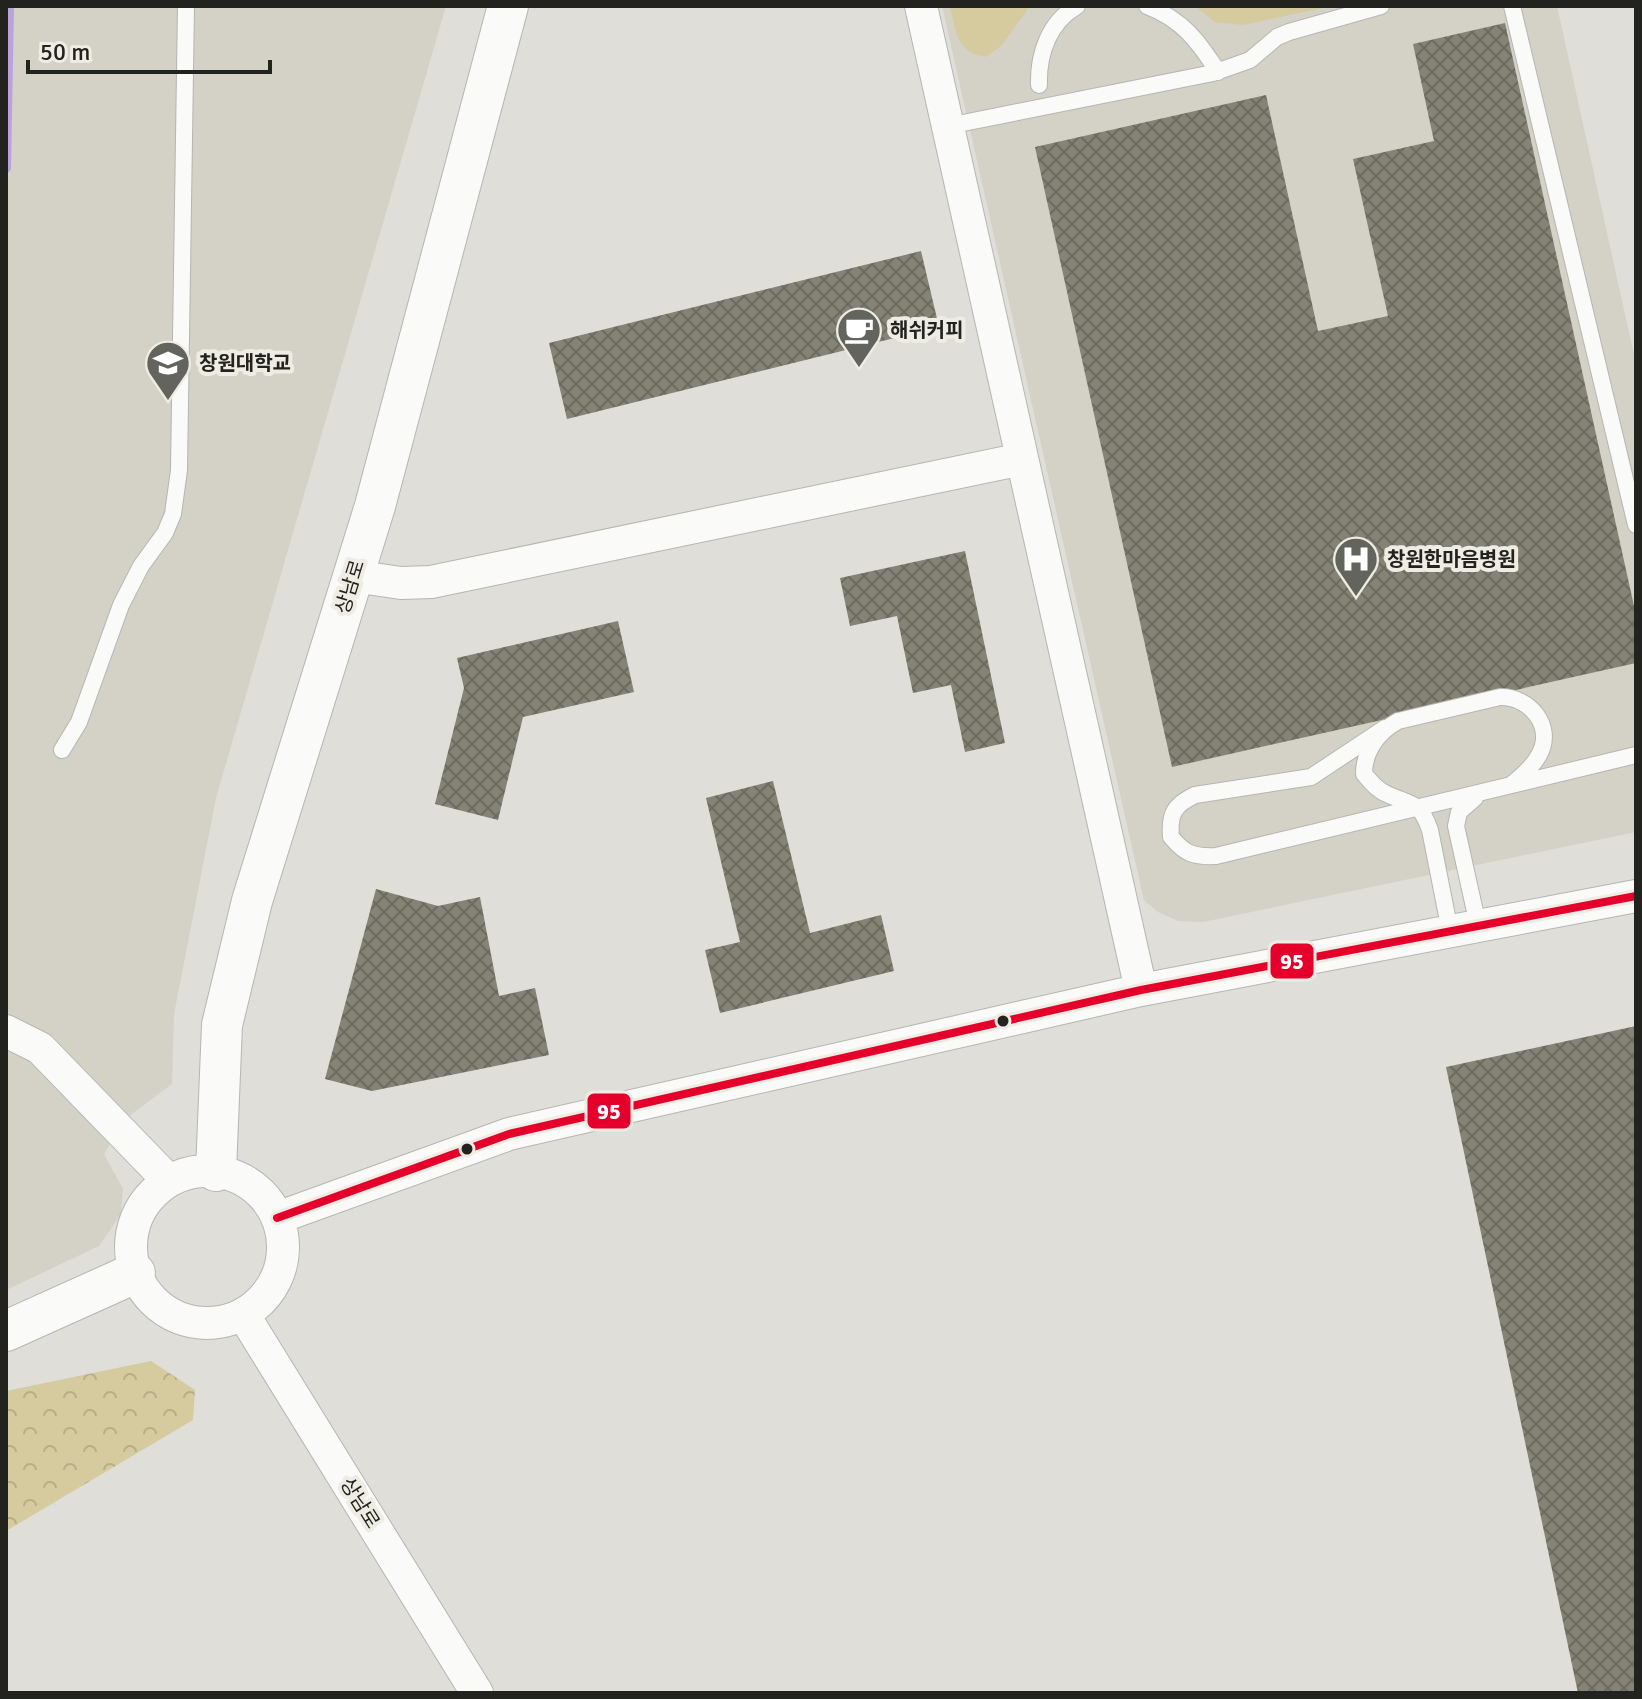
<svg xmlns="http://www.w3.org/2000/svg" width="1642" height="1699" font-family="Signika,'Noto Sans KR',sans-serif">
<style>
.built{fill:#d4d1c6}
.green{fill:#d5cb9f}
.forest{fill:url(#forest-crowns)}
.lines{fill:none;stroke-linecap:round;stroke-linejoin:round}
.stream{stroke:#baa2db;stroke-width:10}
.building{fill:url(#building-cross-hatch)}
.service-casing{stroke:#b6b5b1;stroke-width:18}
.minor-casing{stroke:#b6b5b1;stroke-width:34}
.tertiary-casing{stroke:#b6b5b1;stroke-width:42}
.service{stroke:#fafaf9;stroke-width:16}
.minor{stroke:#fafaf9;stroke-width:32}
.tertiary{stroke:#fafaf9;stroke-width:40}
.bus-1-casing{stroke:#efede3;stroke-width:14}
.bus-1{stroke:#e4002b;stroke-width:8}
.bus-dot{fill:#22221e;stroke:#efede3;stroke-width:3}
.labels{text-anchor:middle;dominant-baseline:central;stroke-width:8;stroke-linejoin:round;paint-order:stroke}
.poi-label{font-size:20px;font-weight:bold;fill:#22221e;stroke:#efede3;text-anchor:start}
.street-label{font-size:20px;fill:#22221e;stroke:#efede3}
.line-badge{stroke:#efede3;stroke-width:3}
.badge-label{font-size:22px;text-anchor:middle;font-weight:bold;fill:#fff}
</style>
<defs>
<pattern id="forest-crowns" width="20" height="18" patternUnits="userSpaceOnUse" patternTransform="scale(2)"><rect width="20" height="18" fill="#d5cb9f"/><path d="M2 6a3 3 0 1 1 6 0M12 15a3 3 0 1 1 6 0" fill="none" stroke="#b7ae88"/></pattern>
<pattern id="building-cross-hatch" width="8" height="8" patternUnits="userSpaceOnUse" patternTransform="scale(2)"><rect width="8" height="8" fill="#858376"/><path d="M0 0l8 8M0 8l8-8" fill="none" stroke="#6c6b60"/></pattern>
</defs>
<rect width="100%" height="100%" fill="#dfded9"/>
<path class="built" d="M6,6H446L216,798L174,1014L172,1084L133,1113L118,1130L104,1154L123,1189L121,1214L99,1246L6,1290Z
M942,6H1557L1636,364V832L1203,922L1178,921L1158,912L1144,900Z"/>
<path class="green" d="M950,6H1030L1001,46L985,57C956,51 956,32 950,6Z
M1195,6H1332L1243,25L1215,22Z"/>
<path class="forest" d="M151,1361L195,1390L193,1420L6,1531V1391Z"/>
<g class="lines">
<path class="stream" d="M6,168L9,6"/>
</g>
<path class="building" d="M1505,23L1636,615V663L1172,767L1035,147L1266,95L1318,331L1388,316L1353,159L1434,141L1413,44Z
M921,251L939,327L567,419L549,343Z
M965,551L1005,743L965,752L951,685L913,693L897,616L850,626L840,578Z
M618,621L634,692L523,717L498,820L435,804L464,688L457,658Z
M773,781L810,933L881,915L894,971L720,1013L705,950L740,942L706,798Z
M376,889L438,906L480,897L499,996L535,988L549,1055L372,1091L325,1079Z
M1636,1026V1693H1578L1446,1067Z"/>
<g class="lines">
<g class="service-casing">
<path id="service" d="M1147,6C1182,19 1199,42 1218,72
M1512,6L1636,525
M1039,85C1038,54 1049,22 1077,6
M948,126L1213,73L1250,60L1277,37L1289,32L1381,6
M1385,728L1311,777L1195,795C1174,805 1169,814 1171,837C1185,854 1194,857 1216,856L1636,755
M62,750L79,722L121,605L141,566L165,533L173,514L179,470L186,6
M1475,798L1459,812L1456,826L1478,925
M1450,931L1430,830C1420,802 1414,806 1389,795C1378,791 1372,783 1364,774C1364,751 1378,732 1398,721L1500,697C1529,696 1555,726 1539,755C1533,766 1522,776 1512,784"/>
</g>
<g class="minor-casing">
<path id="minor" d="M921,6L1141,990
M353,576L401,583L431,582L1022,459
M6,1031L40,1048L168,1180
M131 1247a76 76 0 1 1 152 0a76 76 0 1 1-152 0Z
M277,1218L509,1134L1141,990L1636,896
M243,1314L477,1693"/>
</g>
<g class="tertiary-casing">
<path id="tertiary" d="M216,1171L222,1025L252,901L375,506L508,6
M6,1331L135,1273"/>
</g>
<use href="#service" class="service"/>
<use href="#minor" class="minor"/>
<use href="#tertiary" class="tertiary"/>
<g class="bus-1-casing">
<path id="bus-1" d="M277,1218L509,1134L1141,990L1636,896"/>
</g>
<use href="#bus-1" class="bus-1"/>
</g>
<defs>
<g id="cafe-pin" transform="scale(2.3)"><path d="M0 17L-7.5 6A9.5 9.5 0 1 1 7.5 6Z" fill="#64645f" stroke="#efede3"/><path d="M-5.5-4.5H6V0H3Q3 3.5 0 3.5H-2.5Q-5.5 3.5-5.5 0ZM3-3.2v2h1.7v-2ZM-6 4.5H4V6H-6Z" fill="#fff"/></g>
<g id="university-pin" transform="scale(2.3)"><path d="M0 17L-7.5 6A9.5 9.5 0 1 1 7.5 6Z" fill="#64645f" stroke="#efede3"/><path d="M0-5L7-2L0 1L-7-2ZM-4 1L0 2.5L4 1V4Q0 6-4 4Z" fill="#fff"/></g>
<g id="hospital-pin" transform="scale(2.3)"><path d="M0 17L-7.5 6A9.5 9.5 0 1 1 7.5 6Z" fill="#64645f" stroke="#efede3"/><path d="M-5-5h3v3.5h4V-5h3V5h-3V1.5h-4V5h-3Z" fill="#fff"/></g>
</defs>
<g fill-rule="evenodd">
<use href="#cafe-pin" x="859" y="330"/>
<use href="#university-pin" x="168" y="363"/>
<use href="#hospital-pin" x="1356" y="559"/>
</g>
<g class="bus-dot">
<circle cx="1003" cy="1021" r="7"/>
<circle cx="467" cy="1149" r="7"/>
</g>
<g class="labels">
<g class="poi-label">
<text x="890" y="330">해쉬커피</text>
<text x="199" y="363">창원대학교</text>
<text x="1387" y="559">창원한마음병원</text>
</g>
<g class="street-label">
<text transform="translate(350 587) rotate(-73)">상남로</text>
<text transform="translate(360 1503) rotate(58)">상남로</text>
</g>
</g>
<g class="line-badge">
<rect x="1269" y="942" width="46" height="38" rx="8" fill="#e4002b"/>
<rect x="586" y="1092" width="46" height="38" rx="8" fill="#e4002b"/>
</g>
<g class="badge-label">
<text x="1292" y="969">95</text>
<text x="609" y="1119">95</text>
</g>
<rect width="1642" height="1699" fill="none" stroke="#22221e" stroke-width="16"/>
<path d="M28 60v12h242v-12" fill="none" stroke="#22221e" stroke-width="4"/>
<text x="40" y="60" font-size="24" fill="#22221e" stroke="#efede3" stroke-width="6" paint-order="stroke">50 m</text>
</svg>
